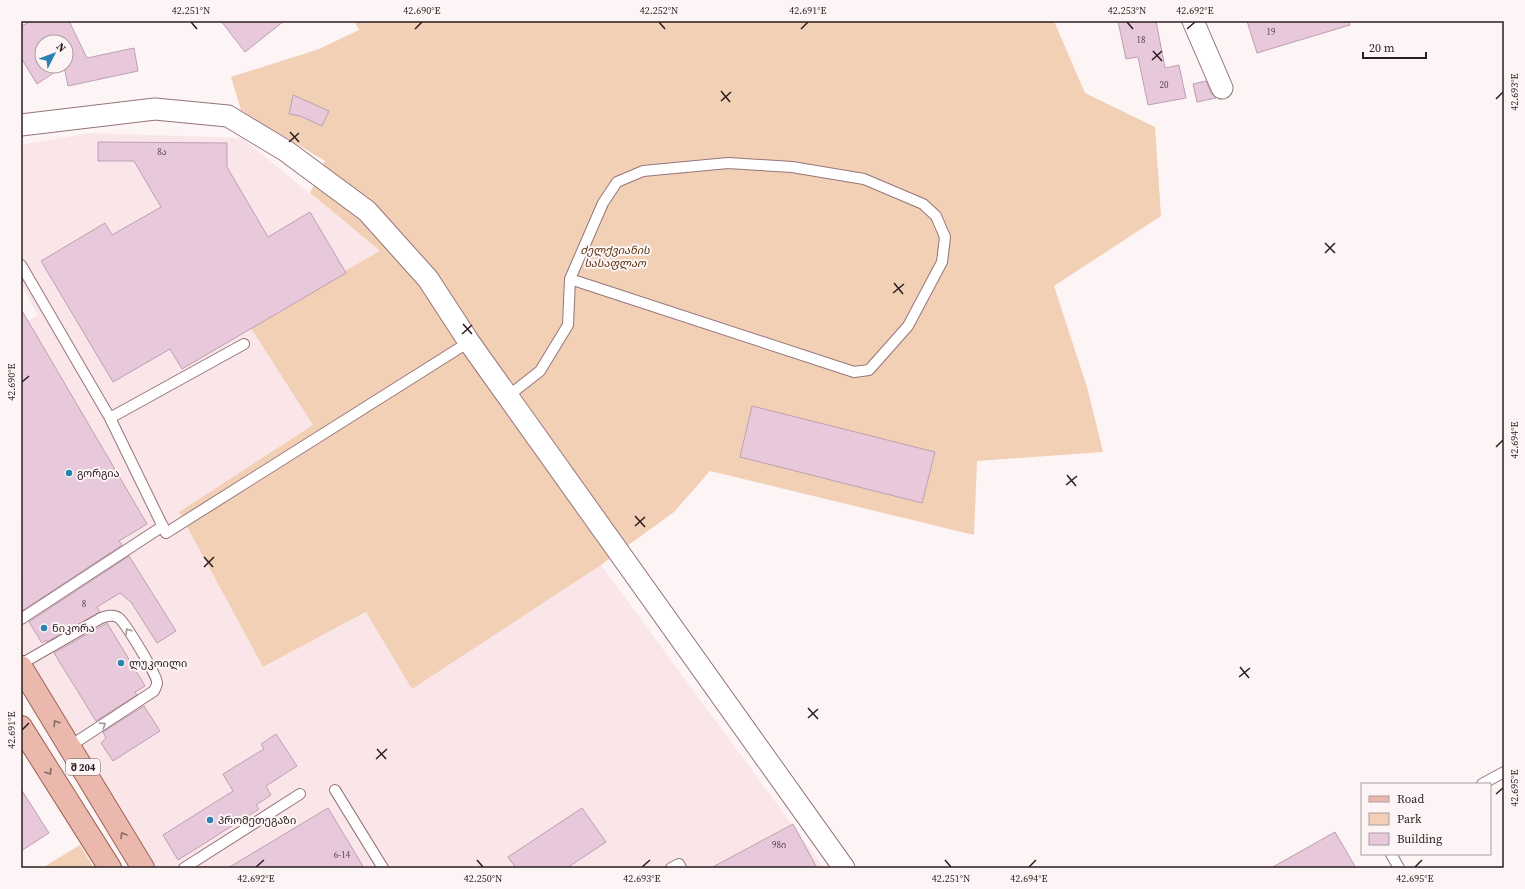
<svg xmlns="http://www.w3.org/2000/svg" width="1525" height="889" font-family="'Source Serif 4','Noto Sans Georgian',serif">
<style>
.built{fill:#fae6e9}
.green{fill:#f2d0b6}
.building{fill:#e8c8db;stroke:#be9fb1;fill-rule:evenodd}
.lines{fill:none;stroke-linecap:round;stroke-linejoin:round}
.service-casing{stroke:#977479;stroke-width:12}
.minor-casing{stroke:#977479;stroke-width:23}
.primary-casing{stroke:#9e6357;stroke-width:24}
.service{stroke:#fff;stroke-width:10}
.minor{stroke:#fff;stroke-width:21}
.primary{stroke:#eab8ac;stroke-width:22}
.oneway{stroke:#a0999a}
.oneway2{stroke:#8a6a66}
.ticks{fill:none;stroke:#2b1d1f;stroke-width:1.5}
.poi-dot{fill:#2a82b1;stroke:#fdf4f5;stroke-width:1.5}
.labels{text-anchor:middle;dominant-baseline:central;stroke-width:4;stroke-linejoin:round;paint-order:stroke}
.number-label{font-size:9px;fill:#5a484e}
.shield{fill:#fdf4f5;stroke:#6a5e5f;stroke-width:1}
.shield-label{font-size:10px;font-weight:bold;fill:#2b1d1f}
.park-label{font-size:11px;font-style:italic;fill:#58330f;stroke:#fdf4f5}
.poi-label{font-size:11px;fill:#2b1d1f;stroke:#fdf4f5;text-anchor:start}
.neatline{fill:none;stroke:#2b1d1f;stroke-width:1.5}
.ticks-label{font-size:10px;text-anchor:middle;fill:#2b1d1f}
</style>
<rect width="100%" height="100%" fill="#fdf4f5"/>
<path class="built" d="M89,133L242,138L380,251L249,325L314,425L179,512L263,667L367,612L412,688L601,565L824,868H153L21,655V325L38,315L21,285V145Z"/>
<path class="green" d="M354,21H1054L1085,93L1155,127L1161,216L1054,286L1087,387L1103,452L977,461L974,535L710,471L674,512L601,565L412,689L366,612L263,667L179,512L313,425L249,325L380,251L310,193L325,161L241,110L231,77L319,49L359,30Z
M80,845L94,868H42Z"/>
<path class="building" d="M32,21H69L87,58L134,48L138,71L68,86L64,66L37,84L21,58V26ZM42,42H66V66H42Z
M221,21H284L245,52Z
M1118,21H1156L1165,68L1179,65L1186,98L1148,105L1138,57L1126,59Z
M1247,21H1349L1350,25L1257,53Z
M1206,81L1211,93L1216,98L1197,102L1193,84Z
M293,95L329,111L322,126L300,116L289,114Z
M98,142L227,143V167L268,237L310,212L346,273L182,369L170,349L113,382L41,261L105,223L112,235L161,207L134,161H98Z
M21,309L147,524L119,541L122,545L22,611Z
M752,406L935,452L922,503L740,457Z
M129,556L176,631L157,643L131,602L120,593L97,607L100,612L47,642L46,640L42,643L29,622Z
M107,623L145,686L135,692L137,695L96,721L54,653Z
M144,706L160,731L113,761L101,743L106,738L103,732Z
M276,734L297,766L266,786L271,795L256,805L259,809L178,860L163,835L233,791L223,774L264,749L261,744Z
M21,789L49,833L21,851Z
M328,808L364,868H228Z
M582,808L606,842L567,868H516L508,857Z
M793,824L817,868H711Z
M1335,832L1356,868H1271Z"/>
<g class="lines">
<g class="service-casing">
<path id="service" d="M21,265L110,418L166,533L469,342
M508,396L540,371L568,325L570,279L603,203L617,182L643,171L728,163L792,167L864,179L923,204L936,216L945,237L942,262L908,326L869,370L854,372L570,279
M110,418L244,344
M21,619L163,526
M21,664L101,618C107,616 113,614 119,618C125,623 158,676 157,683C157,685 155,689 154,691L70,746
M1482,784L1504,772
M335,790L383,868
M1391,854L1399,868
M184,868L300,794
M671,868L679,864L681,868"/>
</g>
<g class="minor-casing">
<path id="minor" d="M1193,21L1222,88
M21,125L155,109L228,116L286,151L367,211L428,279L469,342L844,868"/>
</g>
<g class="primary-casing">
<path id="primary" d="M21,667L143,868
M21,727L110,868"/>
</g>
<use href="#service" class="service"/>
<use href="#minor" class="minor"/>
<use href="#primary" class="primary"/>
</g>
<defs><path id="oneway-chevron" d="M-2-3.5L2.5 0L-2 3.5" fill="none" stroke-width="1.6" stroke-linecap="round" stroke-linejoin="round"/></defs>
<g class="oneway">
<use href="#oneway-chevron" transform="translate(128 631) rotate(-123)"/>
<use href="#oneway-chevron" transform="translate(103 725) rotate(-33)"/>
</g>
<g class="oneway2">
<use href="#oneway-chevron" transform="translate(56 723) rotate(-122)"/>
<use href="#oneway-chevron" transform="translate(49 772) rotate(58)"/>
<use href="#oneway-chevron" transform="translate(123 835) rotate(-121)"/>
</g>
<path class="ticks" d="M191,22L197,29M659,22L665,29M1127,22L1133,29M415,29L422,22M801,29L808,22M1187,29L1195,22M1153,51L1162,61M1152,60L1162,51M721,91L730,102M1496,99L1503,92M721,101L731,92M290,132L299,142M289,142L299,133M1325,243L1335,253M1325,253L1335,243M894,283L903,294M893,293L904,284M463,324L472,334M462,334L472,325M22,382L29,376M1496,447L1503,440M1067,475L1076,486M1066,485L1077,476M635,516L645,527M635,526L645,517M204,557L213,567M204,567L214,557M1240,667L1249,678M1239,677L1250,668M808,708L818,719M808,718L818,709M22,730L29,723M377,749L386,759M376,759L387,749M1496,794L1503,788M477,860L483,867M945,860L951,867M256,867L264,860M642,867L650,860M1029,867L1036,860M1415,867L1422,860"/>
<g class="poi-dot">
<circle cx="69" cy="473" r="4"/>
<circle cx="44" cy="628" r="4"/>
<circle cx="121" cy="663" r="4"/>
<circle cx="210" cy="820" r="4"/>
</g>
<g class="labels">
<g class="number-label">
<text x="1271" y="32">19</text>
<text x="1141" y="40">18</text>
<text x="1164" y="85">20</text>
<text x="162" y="152">8ა</text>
<text x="84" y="604">8</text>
<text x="779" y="845">98ი</text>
<text x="342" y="855">6-14</text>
</g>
<rect class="shield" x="66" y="759" width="34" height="16" rx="3"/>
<g class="shield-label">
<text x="83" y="767">შ 204</text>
</g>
<g class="park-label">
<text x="615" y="250">ძელქვიანის<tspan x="615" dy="13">სასაფლაო</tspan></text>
</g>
<g class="poi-label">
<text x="77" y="473">გორგია</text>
<text x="52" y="628">ნიკორა</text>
<text x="129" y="663">ლუკოილი</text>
<text x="218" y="820">პრომეთეგაზი</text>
</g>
</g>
<rect width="1525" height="889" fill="none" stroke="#fdf4f5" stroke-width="44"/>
<rect x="1361" y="783" width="130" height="72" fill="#fdf4f5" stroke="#a99e9f"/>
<rect x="1369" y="796" width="20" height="6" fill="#eab8ac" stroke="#a99e9f"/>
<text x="1397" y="803" font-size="12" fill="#2b1d1f">Road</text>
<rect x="1369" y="813" width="20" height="12" fill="#f2d0b6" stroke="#a99e9f"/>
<text x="1397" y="823" font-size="12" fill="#2b1d1f">Park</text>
<rect x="1369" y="833" width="20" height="12" fill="#e8c8db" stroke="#a99e9f"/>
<text x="1397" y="843" font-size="12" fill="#2b1d1f">Building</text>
<g transform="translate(54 54) rotate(48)"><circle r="19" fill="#fdf4f5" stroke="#a99e9f"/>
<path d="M0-3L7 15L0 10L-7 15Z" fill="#2a82b1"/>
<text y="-6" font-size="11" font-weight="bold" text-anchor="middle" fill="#2b1d1f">N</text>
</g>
<path d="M1363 52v6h63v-6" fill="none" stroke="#2b1d1f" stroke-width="2"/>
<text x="1369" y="52" font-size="12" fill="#2b1d1f" stroke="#fdf4f5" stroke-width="3" paint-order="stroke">20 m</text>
<rect x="22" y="22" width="1481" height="845" class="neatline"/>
<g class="ticks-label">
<text x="191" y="14">42.251°N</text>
<text x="422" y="14">42.690°E</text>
<text x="659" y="14">42.252°N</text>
<text x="808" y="14">42.691°E</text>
<text x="1127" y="14">42.253°N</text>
<text x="1195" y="14">42.692°E</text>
<text transform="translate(1514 92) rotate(-90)" y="4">42.693°E</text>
<text transform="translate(11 382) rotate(-90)" y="4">42.690°E</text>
<text transform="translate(1514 440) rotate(-90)" y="4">42.694°E</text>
<text transform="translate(11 730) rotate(-90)" y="4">42.691°E</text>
<text transform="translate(1514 788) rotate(-90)" y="4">42.695°E</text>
<text x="256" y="882">42.692°E</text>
<text x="483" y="882">42.250°N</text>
<text x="642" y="882">42.693°E</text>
<text x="951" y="882">42.251°N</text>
<text x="1029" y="882">42.694°E</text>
<text x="1415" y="882">42.695°E</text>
</g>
</svg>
